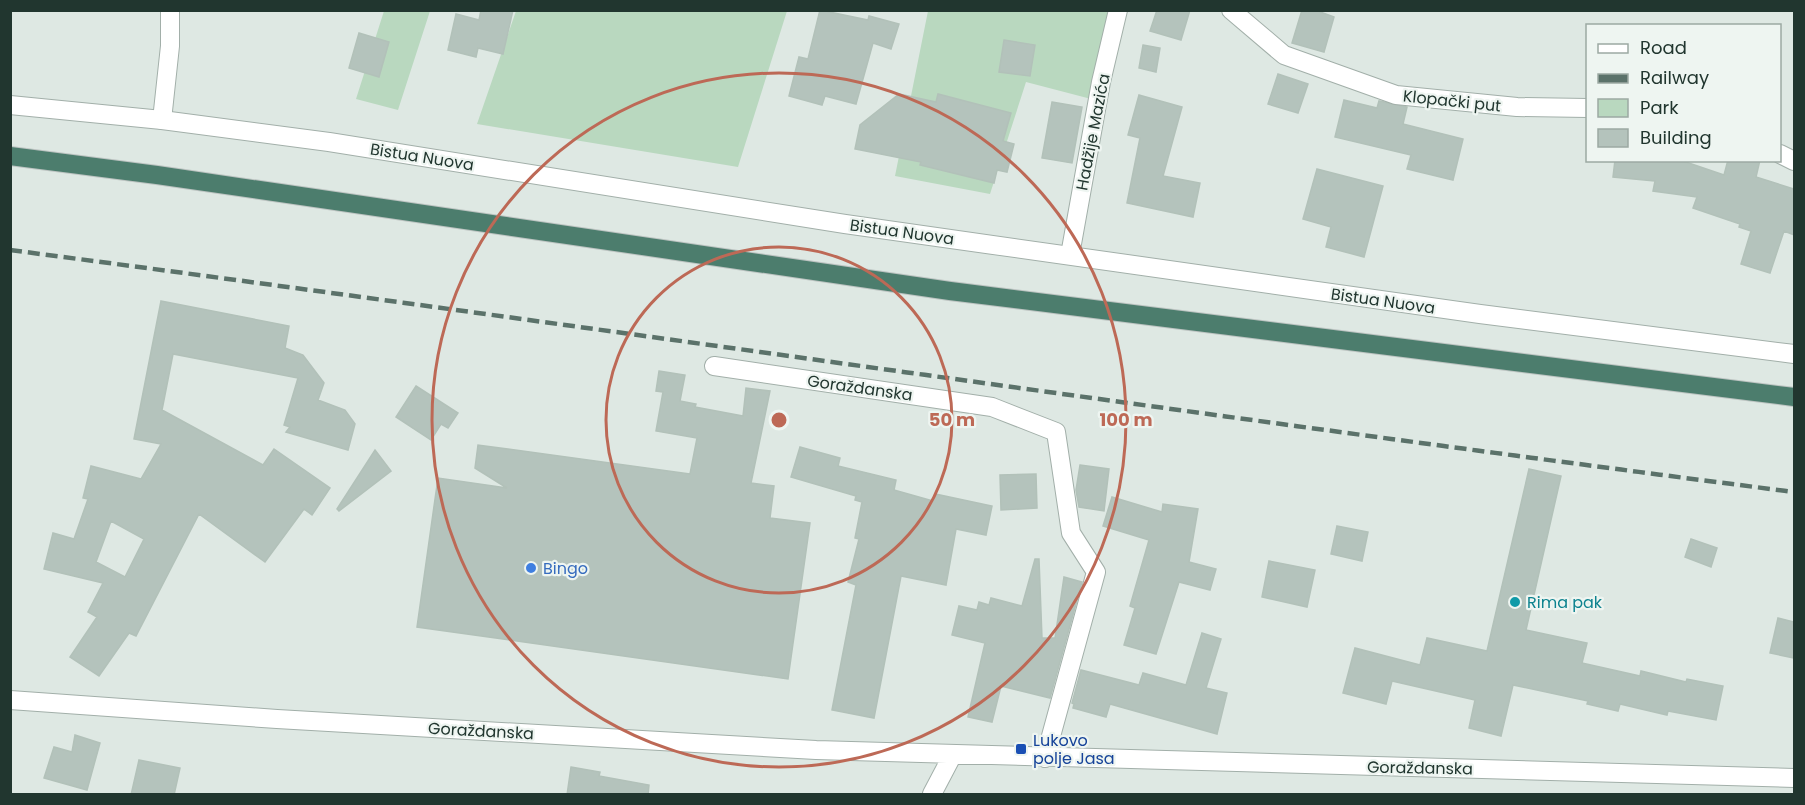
<svg xmlns="http://www.w3.org/2000/svg" width="1805" height="805" font-family="Poppins,sans-serif">
<style>
.green{fill:#b9d8bf}
.building{fill:#b4c3bc;stroke:#b2c1b9;stroke-width:1.5;fill-rule:evenodd}
.lines{fill:none;stroke-linecap:round;stroke-linejoin:round}
.minor-casing{stroke:#a2afa9;stroke-width:20}
.tertiary-casing{stroke:#a2afa9;stroke-width:20}
.trunk-casing{stroke:#bcc3c1;stroke-width:20}
.minor{stroke:#fff;stroke-width:18}
.tertiary{stroke:#fff;stroke-width:18}
.trunk{stroke:#4c7d6d;stroke-width:18}
.rail{stroke:#5b726a;stroke-width:4.5;stroke-dasharray:12 6;stroke-linecap:butt}
.ring{fill:none;stroke:#bd6956;stroke-width:3}
.shop-dot{fill:#3f7fe0;stroke:#eef5f1;stroke-width:2}
.culture-dot{fill:#0f9aa8;stroke:#eef5f1;stroke-width:2}
.transit-dot{fill:#1a4fb4;stroke:#eef5f1;stroke-width:2}
.labels{text-anchor:middle;dominant-baseline:central;stroke-width:4.5;stroke-linejoin:round;paint-order:stroke}
.street-label{font-size:16px;fill:#21362f;stroke:#eef5f1}
.shop-label{font-size:16px;fill:#366cbe;stroke:#eef5f1;text-anchor:start}
.culture-label{font-size:16px;fill:#0d838f;stroke:#eef5f1;text-anchor:start}
.transit-label{font-size:16px;fill:#164399;stroke:#eef5f1;text-anchor:start}
.centre{fill:#bd6956;stroke:#eef5f1;stroke-width:3}
.ring-label{font-size:18px;text-anchor:middle;font-weight:bold;fill:#bd6956;stroke:#eef5f1;stroke-width:4.5;stroke-linejoin:round;paint-order:stroke}
</style>
<rect width="100%" height="100%" fill="#dee8e3"/>
<path class="green" d="M384,11H430L398,110L356,99Z
M516,11H787L738,167L477,124Z
M928,11H1109L1095,100L1026,82L990,194L895,176Z"/>
<path class="building" d="M481,10H513L503,54L478,48L476,57L448,50L456,14L479,20Z
M820,10L868,20L869,16L899,24L891,49L873,43L856,104L825,96L822,105L789,96L799,57L808,59Z
M1157,10H1190L1181,40L1150,31Z
M1302,10H1315L1334,17L1324,52L1292,43Z
M359,33L389,42L379,77L349,68Z
M1004,40L1035,45L1030,76L999,72Z
M1143,45L1160,48L1156,72L1139,68Z
M1278,74L1308,84L1298,113L1268,104Z
M899,94L936,102L938,94L1011,113L1003,141L1014,144L1007,172L997,170L994,183L920,165L921,162L855,149L860,125Z
M1139,95L1182,107L1163,176L1200,183L1193,217L1127,203L1140,138L1128,135Z
M1344,100L1377,108L1379,101L1407,107L1403,124L1463,139L1453,180L1407,169L1411,155L1335,137Z
M1052,102L1082,107L1072,163L1042,158Z
M1615,160H1680L1724,175L1728,160H1760L1756,177L1794,189V235L1784,231L1770,273L1741,264L1751,231L1739,227L1740,224L1693,208L1697,197L1653,191L1655,181L1613,177Z
M1317,169L1383,186L1364,257L1326,247L1331,227L1303,219Z
M161,301L289,326L285,348L303,355L324,383L318,400L345,410L355,424L348,450L286,432L290,427L284,425L298,378L173,354L162,410L263,465L274,449L330,488L312,515L304,509L265,562L199,514L136,636L129,633L99,676L70,657L97,617L88,612L103,583L44,569L53,533L74,539L88,499L83,498L91,466L141,479L161,444L134,439ZM111,521L144,539L125,577L96,562Z
M659,371L685,375L680,401L696,404L695,407L743,416L746,388L770,391L751,483L774,486L770,518L810,523L788,679L417,627L438,478L507,488L475,468L478,445L690,474L697,438L656,431L663,392L656,391Z
M416,386L458,413L448,428L441,424L431,440L396,417Z
M800,447L840,458L838,466L896,480L894,490L933,501L935,494L992,506L986,535L956,529L946,585L901,576L874,718L832,710L856,585L848,582L859,539L855,538L862,502L855,500L856,496L791,477Z
M375,450L391,471L339,511L337,509Z
M1080,465L1109,469L1104,511L1079,507L1076,490Z
M1529,469L1561,476L1526,630L1587,643L1582,663L1640,676L1641,671L1686,682L1687,679L1723,686L1716,720L1668,711L1667,715L1620,704L1618,711L1587,704L1588,701L1513,685L1501,736L1469,728L1475,700L1392,681L1386,704L1343,693L1355,648L1420,665L1427,638L1487,651Z
M1036,474L1037,508L1001,510L1000,475Z
M1112,497L1162,512L1163,504L1198,509L1189,562L1216,569L1210,590L1179,582L1156,654L1124,645L1135,608L1130,606L1149,540L1103,526Z
M1337,526L1368,532L1362,561L1331,554Z
M1691,539L1717,548L1711,567L1685,557Z
M1035,559H1039L1042,638H1055L1064,577L1082,582L1050,698L1001,686L992,722L968,717L985,643L952,635L959,606L977,610L979,602L989,605L991,598L1022,606Z
M1269,561L1315,570L1307,607L1262,597Z
M1778,618L1794,622V658L1770,653Z
M1202,633L1221,639L1206,688L1227,693L1217,734L1110,704L1106,717L1073,708L1074,704L1072,703L1081,670L1139,685L1143,673L1186,685Z
M75,735L100,743L87,790L44,778L54,747L72,752Z
M139,760L180,768L174,795H131Z
M571,767L600,772L599,776L649,785L648,795H567Z"/>
<g class="lines">
<g class="minor-casing">
<path id="minor" d="M1231,10L1284,55L1396,95L1517,107L1588,108
M162,120L170,46V10
M1780,154L1794,161
M1070,255L1101,82L1118,10
M714,366L992,407L1056,432L1071,533L1096,572L1045,758
M10,700L277,719L816,750L1794,778
M932,794L952,756"/>
</g>
<g class="tertiary-casing">
<path id="tertiary" d="M10,105L162,120L329,142L845,224L1480,314L1794,354"/>
</g>
<g class="trunk-casing">
<path id="trunk" d="M10,156L157,175L950,291L1794,397"/>
</g>
<use href="#minor" class="minor"/>
<use href="#tertiary" class="tertiary"/>
<use href="#trunk" class="trunk"/>
<path class="rail" d="M10,250C606,328 1199,416 1794,492"/>
</g>
<g class="ring">
<circle cx="779" cy="420" r="173"/>
<circle cx="779" cy="420" r="347"/>
</g>
<circle class="shop-dot" cx="531" cy="568" r="6"/>
<circle class="culture-dot" cx="1515" cy="602" r="6"/>
<rect class="transit-dot" x="1015" y="743" width="12" height="12" rx="3"/>
<g class="labels">
<g class="street-label">
<text transform="translate(1452 101) rotate(6)">Klopački put</text>
<text transform="translate(1093 132) rotate(-79)">Hadžije Mazića</text>
<text transform="translate(422 157) rotate(9)">Bistua Nuova</text>
<text transform="translate(902 232) rotate(8)">Bistua Nuova</text>
<text transform="translate(1383 301) rotate(8)">Bistua Nuova</text>
<text transform="translate(860 388) rotate(8)">Goraždanska</text>
<text transform="translate(481 731) rotate(3)">Goraždanska</text>
<text transform="translate(1420 768) rotate(1)">Goraždanska</text>
</g>
<g class="shop-label">
<text x="543" y="568">Bingo</text>
</g>
<g class="culture-label">
<text x="1527" y="602">Rima pak</text>
</g>
<g class="transit-label">
<text x="1033" y="740">Lukovo<tspan x="1033" dy="18">polje Jasa</tspan></text>
</g>
</g>
<circle cx="779" cy="420" r="9" class="centre"/>
<g class="ring-label">
<text x="952" y="426">50 m</text>
<text x="1126" y="426">100 m</text>
</g>
<rect width="1805" height="805" fill="none" stroke="#21362f" stroke-width="24"/>
<rect x="1586" y="24" width="195" height="138" fill="#eef5f1" stroke="#9ca9a3" stroke-width="1.5"/>
<rect x="1598" y="44" width="30" height="9" fill="#ffffff" stroke="#9ca9a3" stroke-width="1.5"/>
<text x="1640" y="54" font-size="18" fill="#21362f">Road</text>
<rect x="1598" y="74" width="30" height="9" fill="#5b726a" stroke="#9ca9a3" stroke-width="1.5"/>
<text x="1640" y="84" font-size="18" fill="#21362f">Railway</text>
<rect x="1598" y="99" width="30" height="18" fill="#b9d8bf" stroke="#9ca9a3" stroke-width="1.5"/>
<text x="1640" y="114" font-size="18" fill="#21362f">Park</text>
<rect x="1598" y="129" width="30" height="18" fill="#b4c3bc" stroke="#9ca9a3" stroke-width="1.5"/>
<text x="1640" y="144" font-size="18" fill="#21362f">Building</text>
</svg>
